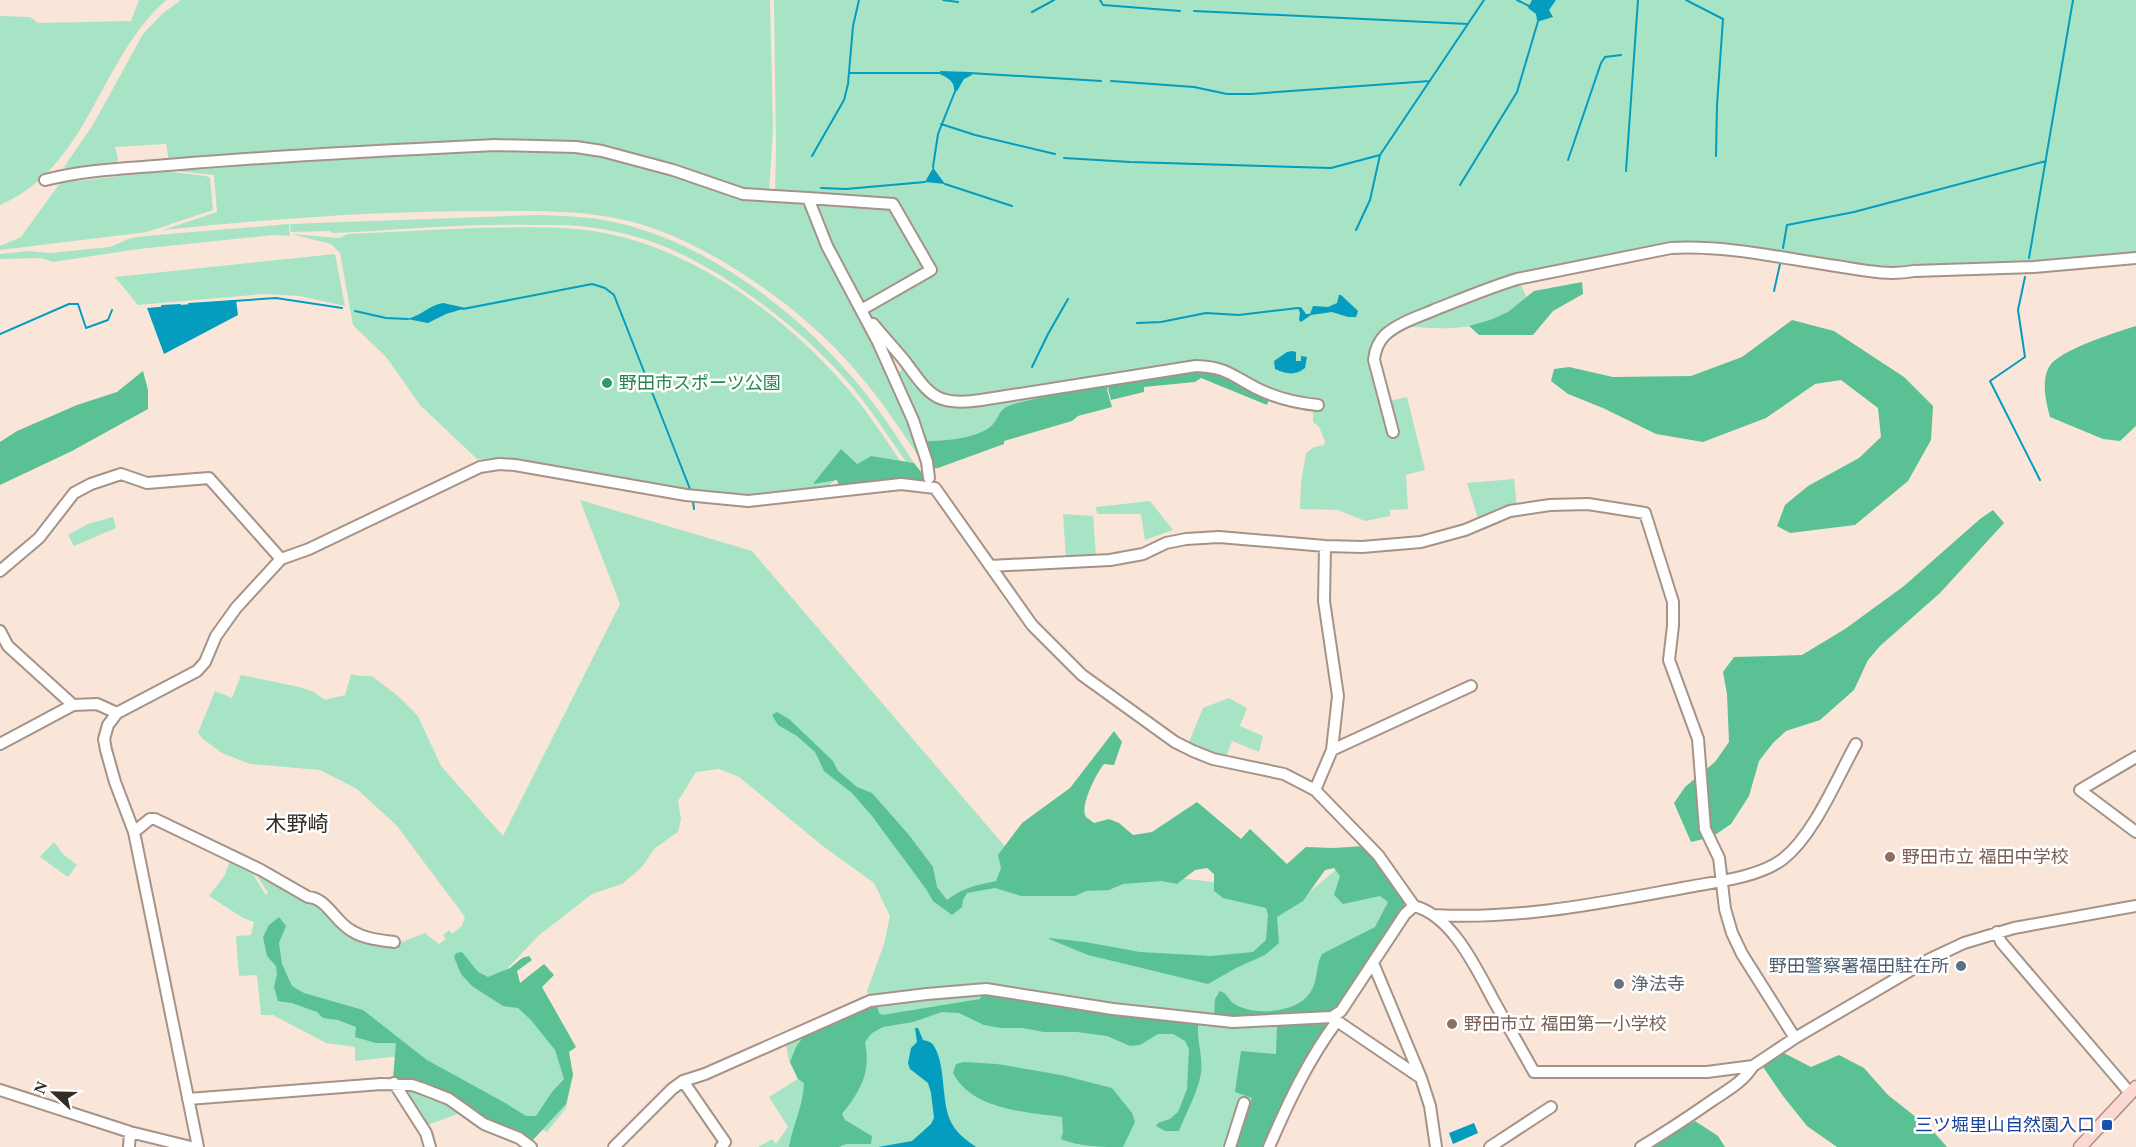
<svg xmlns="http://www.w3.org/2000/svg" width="2136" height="1147" font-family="'Times New Roman','Noto Sans JP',serif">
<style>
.green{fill:#a6e4c5}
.forest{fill:#5ac194}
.water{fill:#049cbf}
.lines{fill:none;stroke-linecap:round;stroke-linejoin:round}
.stream{stroke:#049cbf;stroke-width:2}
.minor-casing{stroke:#a69387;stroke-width:14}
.major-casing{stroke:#b38b85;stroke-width:15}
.minor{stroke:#fff;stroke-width:10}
.major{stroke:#fbd8d4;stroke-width:12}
.leisure-dot{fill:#2e9e5b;stroke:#fff;stroke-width:2}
.education-dot{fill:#8d6e63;stroke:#fff;stroke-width:2}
.service-dot{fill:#5c6f8a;stroke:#fff;stroke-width:2}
.worship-dot{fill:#6b7280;stroke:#fff;stroke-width:2}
.transit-dot{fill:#1a4fb4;stroke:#fff;stroke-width:2}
.labels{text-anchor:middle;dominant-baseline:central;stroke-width:5;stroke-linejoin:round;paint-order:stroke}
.leisure-label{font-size:18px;fill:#27864d;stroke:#fff;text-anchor:start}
.education-label{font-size:18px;fill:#785e54;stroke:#fff;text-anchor:start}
.service-label{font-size:18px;fill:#4e5e75;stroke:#fff;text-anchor:end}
.worship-label{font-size:18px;fill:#5b616d;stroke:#fff;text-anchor:start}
.transit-label{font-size:18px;fill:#164399;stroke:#fff;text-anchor:end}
.quarter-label{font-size:21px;fill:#322b26;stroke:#fff}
</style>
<rect width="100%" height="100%" fill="#fae6d8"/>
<path class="green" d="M139,0H166C97,62 90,166 0,205V16L30,17L38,23L131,21Z
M181,0H770L773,130L769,192L753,193L595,144L525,140L343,147L169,162L166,144L115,147L118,158L116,166L112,167L106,164L69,169L64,167L94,123L143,34L162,14Z
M774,0H2136V255L1927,270L1873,267L1724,244L1689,243L1522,274L1400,320L1371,362L1380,403L1407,397L1425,470L1406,475L1408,509L1390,510V516L1365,521L1338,510L1300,509L1301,483L1306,453L1314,447L1324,445L1325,441L1319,427L1313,422V402L1275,394L1224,367L960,400L939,396L865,313L934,271L897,207L775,195L776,148Z
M493,147L599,152L728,192L804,200L901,396L927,470C905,436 883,402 856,371C805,310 709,242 633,222C584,209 534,211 484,211C377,211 270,219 163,230L217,212L214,175L169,170L168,168Z
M162,171L206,176L210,178L213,210L147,232L0,250V246L21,237L60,183Z
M812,201L888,204L928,268L861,307L836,259Z
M537,215C562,216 588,216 613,222C698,239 788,304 844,368C871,397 893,430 914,463L906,462C887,435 869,406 847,381C801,329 724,269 658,244C640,237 620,232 601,229C577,224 552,225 528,225C463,223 398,230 333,233L329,231L291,232L290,224Z
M289,224L290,236L273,235L139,249L53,262L41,258L0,259V254L28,251L50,253L110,247L131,238L145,236Z
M475,228C514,228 555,225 593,231C687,245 780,312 841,381C864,406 882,434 901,462L871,456L845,471L826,488L806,491L742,495L676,488L503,458L477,459L420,405L387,358L353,325L340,253L331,244L291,234L339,238L348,234Z
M335,254L345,306L300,296L264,294L138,305L115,277Z
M1520,283L1527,298C1491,332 1448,330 1403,326Z
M904,368H906L932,397L1028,395L1075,390L1047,394C1039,400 1018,401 1008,406C998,410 998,421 990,427C974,439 943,441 923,441L897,374Z
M1514,479L1517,508L1479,522L1467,483Z
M580,500L752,551L1014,857L1307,894L1364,846L1383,871L1404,905L1344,1002L1229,1019L1113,1005L1010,988L869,998L867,991L884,944L890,916L874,883L824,847L739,777L719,769L696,772L678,801L681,819L678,832L655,848L642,867L622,884L592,894L538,936L491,986L531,1013L570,1061L573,1075L566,1108L547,1132L429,1071L419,1054L355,1061V1047L326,1043L273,1015H261L257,975L239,976L236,936L251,935L254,922L243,918L209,896L225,875L230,861L251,871L266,895L268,893L254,871L315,901L337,923L397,944L425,933L439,944L446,939L443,935L449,930L452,934L462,926L465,917L397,826L357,789L320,770L250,764L222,753L203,739L198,733L215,691L232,698L241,675L299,687L312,691L325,700L345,695L351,674L360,676H372L398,696L418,716L441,766L503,836L620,604Z
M1150,501L1173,530L1145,540L1141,514H1097L1096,507Z
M1063,514L1093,516L1096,557L1066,559Z
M113,517L116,528L74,546L68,535L88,524Z
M1229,698L1247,708L1240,726L1263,736L1259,752L1232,741L1226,757L1188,744L1203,708Z
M54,842L64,855L77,865L68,877L40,857Z
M988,995L1218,1027L1325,1024L1287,1079L1266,1147H758L772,1139L776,1144L788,1127L769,1097L798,1079L789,1061L786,1044C811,1033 837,1018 863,1010C899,998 950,996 988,995Z
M398,1087L428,1095L460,1113L425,1126Z"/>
<path class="forest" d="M1582,282L1583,294L1553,311L1533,335H1479L1469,326L1490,320L1508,312L1534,291Z
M1792,320L1834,331L1904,377L1933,406L1931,440L1908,481L1855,525L1790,533L1777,526L1785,505L1808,486L1859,458L1881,437L1878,408L1841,380L1815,384L1766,418L1703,442L1656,434L1603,408L1568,394L1551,381L1554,369L1569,367L1613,377L1691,376L1742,357Z
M2136,326V426L2120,441L2103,439L2050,417C2046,402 2041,381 2049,367C2058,350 2117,332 2136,326Z
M1211,369L1270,397L1267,405L1201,378L1195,382L1144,387V392L1111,400L1108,389L1110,382Z
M143,371L148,390V409L72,451L0,485V442L17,431L77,405L117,392Z
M1109,382L1107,390L1112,407L1078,416L1072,421L1004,441V444L938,468L930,469L923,441C943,441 974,439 990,427C998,421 998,410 1008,406C1018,401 1039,400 1047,394Z
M841,449L857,464L871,456L914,463L926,478L922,482L839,486L837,480L813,484Z
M1993,510L2004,523L1940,593L1880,646L1868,660L1854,690L1820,720L1786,731L1773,743L1759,761L1749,796L1731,824L1712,837L1691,842L1674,803L1685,787L1715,762L1729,742L1727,694L1723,672L1734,657L1802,655L1845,629L1904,586L1980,519Z
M777,712L789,719L833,761L838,771L857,787L872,793L909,835L933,867L937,887L947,900C962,888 977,885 996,881L1001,868L998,855L1022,823L1070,788L1114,731L1122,742L1114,765L1104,764C1097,772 1079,807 1086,817C1087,818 1093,822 1094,823L1109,819L1119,823L1133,835L1152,832L1197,802L1241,839L1250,829L1287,864L1306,847L1334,848L1364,846L1404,899V910L1344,1002L1329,1015L1214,1018L1215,999L1220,991C1227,993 1228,999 1233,1003C1253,1017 1297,1013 1310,993C1319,979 1315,966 1322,954L1375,927L1388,902L1380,896L1343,904L1334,895L1340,876L1334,868L1325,870L1303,901L1277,917L1279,943L1265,955L1236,968L1208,984L1088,955L1049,939V938L1085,942L1140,952L1211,956L1253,952L1266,940L1268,915L1266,908L1223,898L1214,891V874L1207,868L1195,870L1177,884L1162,881L1123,884L1109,890L1086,891L1075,896H1021L995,888L967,893L963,900L962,907L952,915L933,901L926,889L872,816L852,793L824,771L815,752L797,736L778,725L772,715Z
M279,917L286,926L279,943L282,964L292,986L304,993L363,1010L427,1060L507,1104L526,1116H536L552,1092L564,1079L555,1050L531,1020L518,1008L503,1006L472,986L461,974L454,957L456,953L462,952L478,972L488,977L510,968L522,958L529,956L532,960L517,971L520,983L544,964L554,975L542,987L576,1047L569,1052L573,1075L566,1104L532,1141L492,1123L409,1080L393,1078L396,1043H376L355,1037L356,1027L338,1020L323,1018L317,1012L292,1003L278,1001L274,987L277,974L276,966L267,956L263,937L269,925Z
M982,995H999L1198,1025C1197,1043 1203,1056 1201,1073C1198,1092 1186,1113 1179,1131H1165L1156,1126L1158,1123L1170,1119L1178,1112L1187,1089L1189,1049L1185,1041L1173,1034H1158L1140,1045L1130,1046L1107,1036L1077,1032H1044L1023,1028H1001L984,1025L959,1013L942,1012L913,1022L883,1027L872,1033L865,1042C871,1073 861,1090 842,1114L845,1120L872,1136L871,1144H846L839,1147H789C793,1124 803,1107 804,1083L798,1079L790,1062L796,1047L803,1037L860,1011L877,1006L879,1013L882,1015L980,999Z
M1331,1024L1288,1092L1266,1147H1235L1252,1098L1235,1092L1241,1051L1276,1054L1277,1026Z
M1782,1052L1811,1067L1839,1055L1864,1068L1888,1095L1931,1129L1947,1147H1837L1807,1126L1783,1096L1761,1064Z
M964,1062L997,1064L1061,1075L1112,1088L1132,1113L1135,1122L1123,1147C1101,1147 1081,1147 1061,1139L1063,1132L1062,1117C1026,1112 972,1110 953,1073L956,1064Z
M1695,1121L1718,1136L1725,1147H1651Z"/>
<path class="water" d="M1532,0H1556L1549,10L1553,17L1540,21L1537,20L1536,14L1528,8Z
M940,71L971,72L972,75L964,79L957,91L954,90C955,83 948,77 941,75Z
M934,166V169L945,184L925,182Z
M1339,295H1341L1358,311L1356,317H1348L1332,312L1311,315L1301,322L1299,320L1300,313L1298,308L1301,307L1306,314H1310L1313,306L1328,307L1337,303Z
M236,300L238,315L164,354L147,308Z
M443,303L466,308L446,314L428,323L407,319C421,316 429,305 443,303Z
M1292,351L1296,352V361H1301V356L1307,357L1305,368C1295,376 1286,374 1275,369L1274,361L1287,352Z
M915,1028H918L923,1040C927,1041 932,1042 934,1046C946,1066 941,1098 950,1120C955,1132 966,1140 976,1147H878L912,1141L931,1124L934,1118L931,1093L928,1083L910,1069L908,1063L911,1048L917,1042Z
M1474,1123L1478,1133L1453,1144L1449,1133Z"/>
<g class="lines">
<path class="stream" d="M943,0L958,2
M1100,0L1103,5L1180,11
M1517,0L1529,6
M1686,0L1723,19L1717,105L1716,156
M1194,11L1468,24
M1032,12L1054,0
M849,73H942
M969,73L1101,81
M1111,81L1194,87L1227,94H1251L1430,81
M941,124L975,135L1055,154
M812,156L844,100L848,84L853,26L859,0
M1064,158L1130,162L1331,168L1380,155
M1568,160L1601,63L1605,57L1621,55
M933,167L938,134L956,89
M1626,171L1638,0
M945,184L1012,206
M1460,185L1517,92L1539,18
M821,188L846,189L925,182
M1356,230L1370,200L1380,155L1484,0
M1783,248L1787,225L1854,212L2046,161
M2029,258L2073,0
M2025,277L2018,310L2025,357L1990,381L2040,480
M1774,291L1780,264
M189,304L276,298L342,308
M162,306L180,305
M463,309L592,284L605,288L614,295L690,489
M355,311L386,318L408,319
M1137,323L1161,322L1206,313L1239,315L1298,308
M0,334L69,304H78L86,328L108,320L112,310
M1032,367L1048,334L1068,299
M693,502L694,509"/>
<g class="minor-casing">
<path id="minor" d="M45,180C88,169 135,168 180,164C285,155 390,150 494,145L576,147L602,151L673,170L743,194L808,198L827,246L878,342L913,420L927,462L929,478
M808,198L893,204L931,270L861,310
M873,324C883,336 894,348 904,360C929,394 935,407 981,400L1196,366C1226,367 1231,375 1256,388C1276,398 1296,403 1318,405
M1393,432L1374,360C1375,350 1378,342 1385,335C1398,323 1418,317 1434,310C1462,299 1488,288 1517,279L1671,248C1727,245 1781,258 1836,266C1862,270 1888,276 1914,271L2034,267L2136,258
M990,566L1110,560L1143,554L1166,543L1186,539L1219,537L1325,546L1362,547L1421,542L1465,530L1510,511L1550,505L1588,504L1645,513L1673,602V626L1669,660L1698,739L1705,829L1719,858L1725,909L1732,933L1742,954L1795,1038
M0,571L39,538L74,493L91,484L121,474L147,483L209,478L281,559
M0,631L8,646L73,705
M0,744L73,705L97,704L117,713
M1332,750L1471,686
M2136,757L2080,790L2136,832
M1315,790L1332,750L1338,696L1324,601L1325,546
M134,832L150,819H155L261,870L308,897C327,898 335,922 352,931C365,939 379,940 394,942
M1434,915C1518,920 1600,903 1683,888C1713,882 1758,878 1783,859C1814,835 1837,778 1856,744
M1997,932L2001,942L2130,1093
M1373,963L1421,1078L1430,1106L1436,1147
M1335,1015L1337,1021L1421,1078
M683,1081L725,1142L721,1147
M394,1083L426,1133L430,1147
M0,1090L130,1132L191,1147
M188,1099L381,1084L412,1085L421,1088L449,1099L484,1124L519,1138L531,1147
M129,1147L130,1132
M198,1147L134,832L115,782L106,750L104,739L108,725L117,713L197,671L205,662L216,636L236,608L281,559L309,549L480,467L499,464L515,465L686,495L748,501L901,484L935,488L1032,625L1082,675L1175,742L1193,751L1213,759L1284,774L1315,790L1378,855L1414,906C1453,916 1477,970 1495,1003C1508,1026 1521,1049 1534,1072H1707L1753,1066L1795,1038L1930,959L1964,943L2014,928L2136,906
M614,1147L672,1089L683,1081L705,1074L870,1001L927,994L986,989L1113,1009L1233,1022L1332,1017L1341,1011L1405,914L1414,906
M1230,1147L1244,1103
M1269,1147C1288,1103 1308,1060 1337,1021
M1490,1147L1551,1107
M1641,1147C1666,1132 1690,1116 1713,1100C1728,1090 1744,1081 1753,1066"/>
</g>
<g class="major-casing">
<path id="major" d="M2080,1147L2136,1087"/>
</g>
<use href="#minor" class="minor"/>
<use href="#major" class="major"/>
</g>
<circle class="leisure-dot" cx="607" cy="383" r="6"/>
<g class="education-dot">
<circle cx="1890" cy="857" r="6"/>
<circle cx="1452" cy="1024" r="6"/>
</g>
<circle class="service-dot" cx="1961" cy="966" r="6"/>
<circle class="worship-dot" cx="1619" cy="984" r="6"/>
<rect class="transit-dot" x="2101" y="1119" width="12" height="12" rx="3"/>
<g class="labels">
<g class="leisure-label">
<text x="619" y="383">野田市スポーツ公園</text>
</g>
<g class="education-label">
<text x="1902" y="857">野田市立 福田中学校</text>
<text x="1464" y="1024">野田市立 福田第一小学校</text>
</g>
<g class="service-label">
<text x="1949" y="966">野田警察署福田駐在所</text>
</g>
<g class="worship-label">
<text x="1631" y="984">浄法寺</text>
</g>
<g class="transit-label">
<text x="2095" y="1125">三ツ堀里山自然園入口</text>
</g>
<g class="quarter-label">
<text x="297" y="824">木野崎</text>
</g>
</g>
<g transform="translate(54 1093) rotate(292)" stroke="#ffffff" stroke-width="4.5" paint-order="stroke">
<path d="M0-4.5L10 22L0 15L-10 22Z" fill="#322b26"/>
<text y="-9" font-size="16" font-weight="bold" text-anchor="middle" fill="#322b26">N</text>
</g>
</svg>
